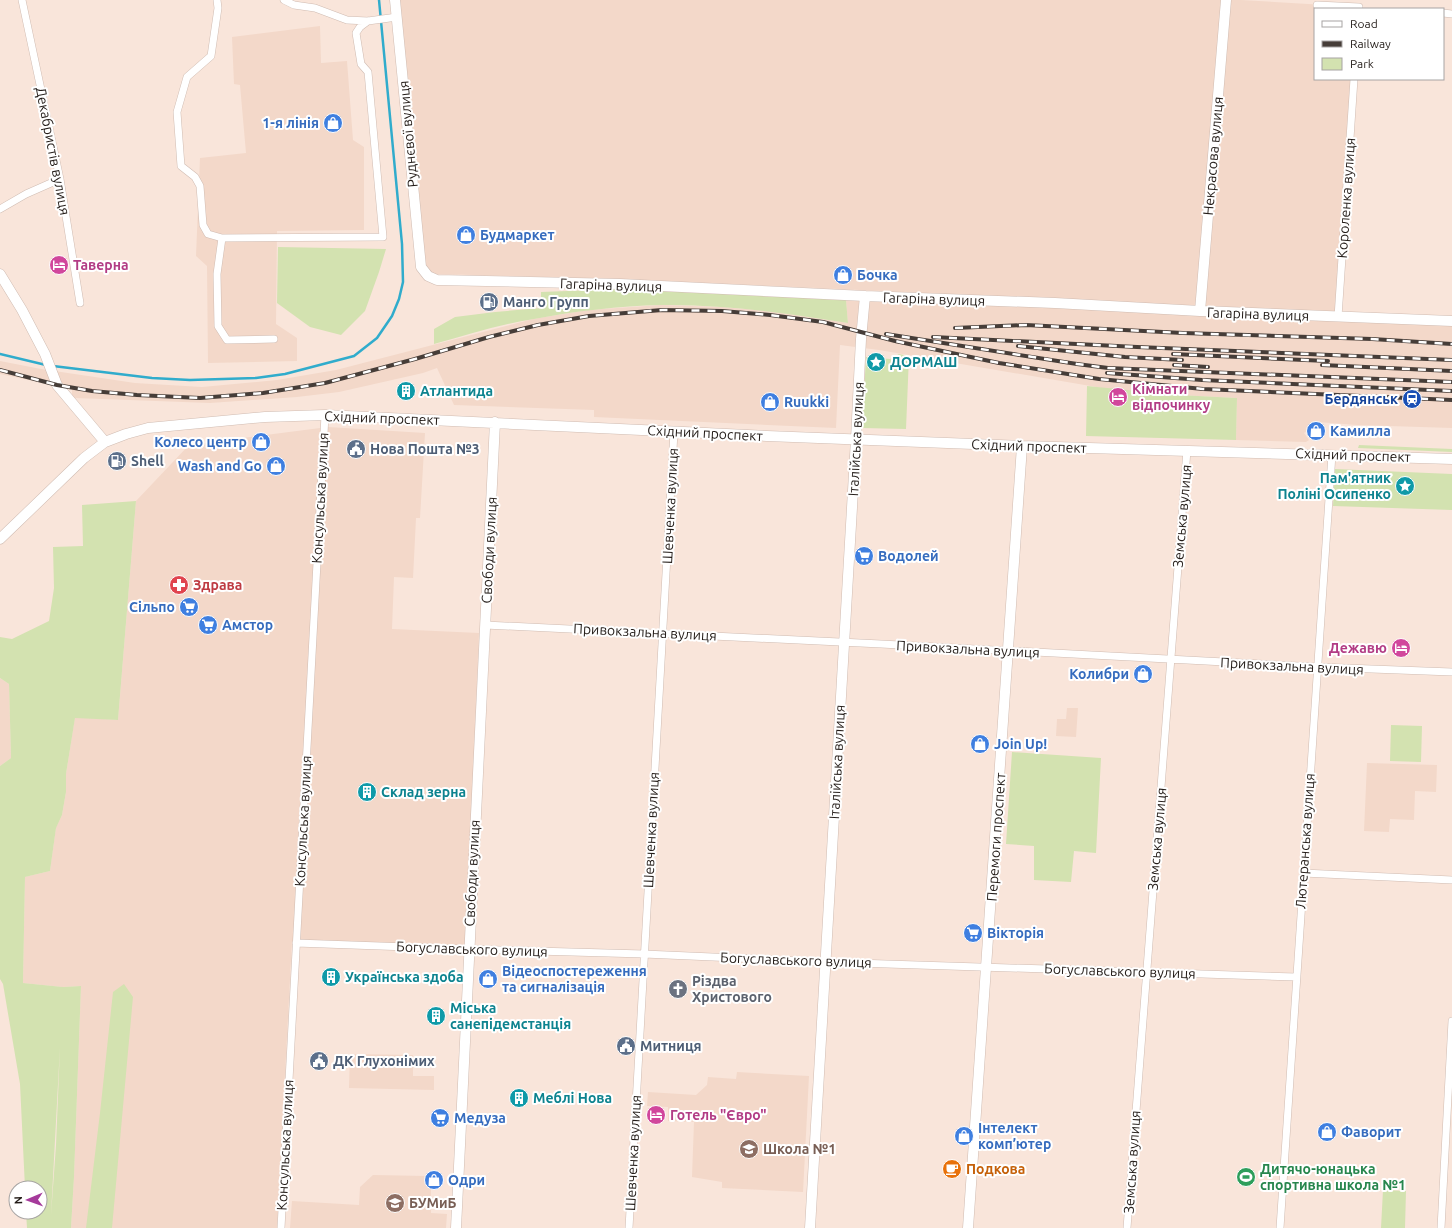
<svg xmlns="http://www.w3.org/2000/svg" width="1452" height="1228" font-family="Ubuntu,sans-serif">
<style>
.built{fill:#f3d8c9}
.green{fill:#d3e2b0;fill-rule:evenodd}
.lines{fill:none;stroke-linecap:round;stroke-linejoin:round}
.stream{stroke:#30accc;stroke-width:2.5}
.street-casing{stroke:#d0bcb2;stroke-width:8}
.secondary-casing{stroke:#d0bcb2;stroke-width:11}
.street{stroke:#fff;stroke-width:7}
.secondary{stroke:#fff;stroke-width:10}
.rail-casing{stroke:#463d38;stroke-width:4}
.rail{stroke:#fff;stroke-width:2.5;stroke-dasharray:8;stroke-linecap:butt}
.labels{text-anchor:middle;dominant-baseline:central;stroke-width:4;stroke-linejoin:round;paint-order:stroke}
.shop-label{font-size:14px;font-weight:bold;fill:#366cbe;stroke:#fff;text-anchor:start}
.street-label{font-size:14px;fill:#231c18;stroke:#fff}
.hotel-label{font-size:14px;font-weight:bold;fill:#b23c85;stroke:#fff;text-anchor:start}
.service-label{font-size:14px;font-weight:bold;fill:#4e5e75;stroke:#fff;text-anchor:start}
.culture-label{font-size:14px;font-weight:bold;fill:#0d838f;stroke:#fff;text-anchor:start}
.transit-label{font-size:14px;font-weight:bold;fill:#164399;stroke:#fff;text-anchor:end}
.health-label{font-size:14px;font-weight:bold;fill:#be3a42;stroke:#fff;text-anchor:start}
.worship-label{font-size:14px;font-weight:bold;fill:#5b616d;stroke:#fff;text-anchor:start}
.education-label{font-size:14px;font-weight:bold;fill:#785e54;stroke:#fff;text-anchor:start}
.food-label{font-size:14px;font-weight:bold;fill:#c56008;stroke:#fff;text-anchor:start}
.leisure-label{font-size:14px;font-weight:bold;fill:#27864d;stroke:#fff;text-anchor:start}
</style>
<rect width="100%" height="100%" fill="#f9e5da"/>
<path class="built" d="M398,0H1241L1359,7V9H1315V79H1354L1338,312L620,279L436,274L430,272L424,266Z
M320,26L321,63L347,61L353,140L364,147V230L277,231L276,324L297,338V361L208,363L207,266L196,256L200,158L246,153L240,85L234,84L232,37Z
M846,300L1055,307L1452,325V428L1357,425L1318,422L1309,427L1310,429L1304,433L1309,440L1306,442L1236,440L1237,398L1179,395L1108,389L879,350L840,345L836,428L594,417V410L454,405L437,368L423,373L339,392L297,397L210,403L75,398L72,397V389L0,374V361L41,369L135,383L202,387L277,380L336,370L533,319L588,310L661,305L721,307L770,311L848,323Z
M328,427L425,433L420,518H416L413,578L394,577L392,629L479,633L466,947L292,941L277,1228H71L74,1177L81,986L63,987L23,983L25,877L50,871L56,827L62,815L66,792V774L75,717L118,720L136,501L189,445Z
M0,678L9,684L11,758L0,766Z
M1067,708H1078L1076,737L1056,736L1057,719H1066Z
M1367,763L1437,765L1436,792L1415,791L1414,820L1390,819L1389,832L1364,831Z
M350,1054L413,1055V1076H434V1090L349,1088Z
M737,1072L809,1076L803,1192L722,1188V1182L692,1177L694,1122L668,1121V1107L647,1106L648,1092L696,1095L707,1085L708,1077L736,1079Z
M373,1175L427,1176V1188H431V1213L447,1214L446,1228H290L292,1201L359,1205L360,1187Z"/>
<path class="green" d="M278,247L386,249L379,272L365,311L341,335L310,327L277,303Z
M620,289L846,300L848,323C787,313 723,304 661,305C619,306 576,311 534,319C501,324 467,335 434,344V329L455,317L495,312L541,308V292Z
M899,354L909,356L906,429L862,428L866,357L890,359Z
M1087,386L1179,395L1237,398L1236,440L1086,436Z
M1359,445L1452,449V452L1358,448Z
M1335,469L1452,474V510L1333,506Z
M136,501L118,720L75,718L66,774V792L62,815L56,828L50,871L25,877L23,983L63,987L81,986L74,1177L71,1228H27L26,1212H40V1188H25L20,1084L3,984L0,979V766L11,758L9,684L0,678V637L12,639L49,621L54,588L53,547L83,546L82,505ZM60,1047L56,1145L51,1215Z
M1391,725L1422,726L1421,762L1390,761Z
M1012,752L1101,758L1096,853L1074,851L1071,882L1034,880V846L1006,844Z
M124,984L133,997L112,1228H86L100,1113L113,992Z
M1383,1190L1406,1191L1405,1228H1381Z"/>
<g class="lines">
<path class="stream" d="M0,354L46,365
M53,366L152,378L190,380L256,378L285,374L354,356L377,338L392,316L399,299L403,282L402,244L379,0"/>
<g class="street-casing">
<path id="street" d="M22,0L60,179L80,303
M217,0L218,8L211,56L187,77L177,112L181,166L195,177L200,186L203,225L208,234L222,238
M284,0L294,5L315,8L347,20L368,21L397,17
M1317,5L1359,7
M1443,13L1452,14
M0,209L26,194L60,179
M1338,317L1354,79
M274,339L227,340L218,326L217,274L222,238L383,237L368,72L361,64L356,33L360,27L368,21
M485,625L881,644L1318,667L1452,672
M1303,873L1452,880
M296,943L464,949L644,954L825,962L1296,977
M281,1228L325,415
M629,1228L674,432
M1127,1228L1187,450
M1280,1228L1332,454
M1441,1228L1452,1021"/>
</g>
<g class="secondary-casing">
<path id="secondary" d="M395,0L421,267L428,276L437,280L620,284L865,296L1055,303L1200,311L1452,321
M0,274L22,310L45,354L57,385L105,442
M1200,311L1226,0
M0,539L84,458L105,442L126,434L148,428L265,417L325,415L767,436L1022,446L1452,459
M456,1228L495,422
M810,1228L856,439L861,339L865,296
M968,1228L1022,446"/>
</g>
<use href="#street" class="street"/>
<use href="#secondary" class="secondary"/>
<g class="rail-casing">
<path id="rail" d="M955,328L1026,325L1183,333L1372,339L1452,344
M886,334L1077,364L1108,368L1452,382
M933,337L1137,347L1452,360
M1018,346L1125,357L1182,360
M1173,354L1328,361
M1174,365L1208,367
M1322,365L1452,371
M0,370L57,385L92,391L137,395L200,398L263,393L325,383L415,359L489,337L538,325L589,316L662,310L722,311L770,315L823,322L895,341L999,363L1099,379L1203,389L1452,400
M1107,373L1202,380L1452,391"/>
</g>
<use href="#rail" class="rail"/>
</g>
<defs>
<g id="shop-disc" transform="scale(1)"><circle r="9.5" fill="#3f7fe0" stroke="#fff"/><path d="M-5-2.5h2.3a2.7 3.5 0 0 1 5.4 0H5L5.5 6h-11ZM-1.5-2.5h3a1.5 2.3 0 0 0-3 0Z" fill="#fff"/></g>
<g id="hotel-disc" transform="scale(1)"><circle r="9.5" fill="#d1479c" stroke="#fff"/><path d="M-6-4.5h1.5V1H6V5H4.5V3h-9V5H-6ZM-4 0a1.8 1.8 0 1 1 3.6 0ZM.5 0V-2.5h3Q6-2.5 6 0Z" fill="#fff"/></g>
<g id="fuel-disc" transform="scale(1)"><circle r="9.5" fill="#5c6f8a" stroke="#fff"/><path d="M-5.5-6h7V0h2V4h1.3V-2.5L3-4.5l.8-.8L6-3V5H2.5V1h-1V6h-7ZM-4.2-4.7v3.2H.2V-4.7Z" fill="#fff"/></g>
<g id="sight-disc" transform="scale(1)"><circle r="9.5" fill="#0f9aa8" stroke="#fff"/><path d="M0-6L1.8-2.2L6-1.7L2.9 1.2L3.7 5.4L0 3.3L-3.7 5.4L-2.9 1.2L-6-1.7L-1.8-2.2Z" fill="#fff"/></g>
<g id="building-disc" transform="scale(1)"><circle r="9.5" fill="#0f9aa8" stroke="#fff"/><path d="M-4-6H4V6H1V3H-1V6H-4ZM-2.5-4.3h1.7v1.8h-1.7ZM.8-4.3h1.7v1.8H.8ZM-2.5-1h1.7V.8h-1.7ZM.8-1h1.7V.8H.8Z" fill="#fff"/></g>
<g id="station-disc" transform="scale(1)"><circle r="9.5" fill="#1a4fb4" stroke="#fff"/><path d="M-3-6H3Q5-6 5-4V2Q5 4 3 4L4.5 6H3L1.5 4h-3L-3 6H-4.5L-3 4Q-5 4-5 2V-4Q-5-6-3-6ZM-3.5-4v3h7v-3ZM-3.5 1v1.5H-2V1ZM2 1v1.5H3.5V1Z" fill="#fff"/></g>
<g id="civic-disc" transform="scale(1)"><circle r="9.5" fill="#5c6f8a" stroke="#fff"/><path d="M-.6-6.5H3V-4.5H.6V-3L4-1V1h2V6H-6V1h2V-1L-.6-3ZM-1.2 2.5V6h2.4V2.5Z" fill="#fff"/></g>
<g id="supermarket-disc" transform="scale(1)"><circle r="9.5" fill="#3f7fe0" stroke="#fff"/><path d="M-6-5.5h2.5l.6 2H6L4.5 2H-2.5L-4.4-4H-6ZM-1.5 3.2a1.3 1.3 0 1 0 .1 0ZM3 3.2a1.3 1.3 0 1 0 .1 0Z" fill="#fff"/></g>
<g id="pharmacy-disc" transform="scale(1)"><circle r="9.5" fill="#e0444e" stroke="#fff"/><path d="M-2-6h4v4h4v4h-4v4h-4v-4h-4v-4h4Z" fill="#fff"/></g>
<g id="church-disc" transform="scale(1)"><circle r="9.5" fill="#6b7280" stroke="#fff"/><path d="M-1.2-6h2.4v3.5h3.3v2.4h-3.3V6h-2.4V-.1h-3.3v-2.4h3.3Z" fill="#fff"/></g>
<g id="school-disc" transform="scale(1)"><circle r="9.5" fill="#8d6e63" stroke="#fff"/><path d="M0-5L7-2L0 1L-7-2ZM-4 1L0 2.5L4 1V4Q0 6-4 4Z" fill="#fff"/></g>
<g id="cafe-disc" transform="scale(1)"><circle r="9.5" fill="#e8710a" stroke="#fff"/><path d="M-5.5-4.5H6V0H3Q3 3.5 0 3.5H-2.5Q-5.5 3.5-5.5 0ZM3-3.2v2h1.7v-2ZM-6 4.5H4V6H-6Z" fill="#fff"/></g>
<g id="stadium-disc" transform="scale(1)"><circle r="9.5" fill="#2e9e5b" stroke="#fff"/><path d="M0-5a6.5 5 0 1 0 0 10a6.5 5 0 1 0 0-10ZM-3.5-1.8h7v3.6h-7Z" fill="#fff"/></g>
<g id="university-disc" transform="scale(1)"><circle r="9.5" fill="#8d6e63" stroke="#fff"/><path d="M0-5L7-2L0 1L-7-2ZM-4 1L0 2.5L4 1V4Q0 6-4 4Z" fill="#fff"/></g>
</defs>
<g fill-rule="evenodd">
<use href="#shop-disc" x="333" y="123"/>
<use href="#shop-disc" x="466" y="235"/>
<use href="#hotel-disc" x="59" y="265"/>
<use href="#shop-disc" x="843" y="275"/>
<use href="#fuel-disc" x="489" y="302"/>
<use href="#sight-disc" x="876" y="362"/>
<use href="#building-disc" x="406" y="391"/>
<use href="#hotel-disc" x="1118" y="397"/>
<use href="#station-disc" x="1412" y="399"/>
<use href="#shop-disc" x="770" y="402"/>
<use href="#shop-disc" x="1316" y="431"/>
<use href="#shop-disc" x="261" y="442"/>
<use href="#civic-disc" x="356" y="449"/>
<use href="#fuel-disc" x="117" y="461"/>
<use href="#shop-disc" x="276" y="466"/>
<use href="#sight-disc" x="1405" y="486"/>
<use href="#supermarket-disc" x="864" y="556"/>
<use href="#pharmacy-disc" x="179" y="585"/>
<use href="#supermarket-disc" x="189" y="607"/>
<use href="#supermarket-disc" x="208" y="625"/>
<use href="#hotel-disc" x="1401" y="648"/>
<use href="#shop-disc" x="1143" y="674"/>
<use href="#shop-disc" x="980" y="744"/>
<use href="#building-disc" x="367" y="792"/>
<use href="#supermarket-disc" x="973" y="933"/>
<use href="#building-disc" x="331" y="977"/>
<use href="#shop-disc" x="488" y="979"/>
<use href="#church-disc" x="678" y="989"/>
<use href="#building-disc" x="436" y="1016"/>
<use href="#civic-disc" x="626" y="1046"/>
<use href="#civic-disc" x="319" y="1061"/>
<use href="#building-disc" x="519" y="1098"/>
<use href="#hotel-disc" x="656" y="1115"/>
<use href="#supermarket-disc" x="440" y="1118"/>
<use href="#shop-disc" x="1327" y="1132"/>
<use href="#shop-disc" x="964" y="1136"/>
<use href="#school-disc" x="749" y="1149"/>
<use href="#cafe-disc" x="952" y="1169"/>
<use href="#stadium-disc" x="1246" y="1177"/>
<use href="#shop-disc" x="434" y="1180"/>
<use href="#university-disc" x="395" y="1203"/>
</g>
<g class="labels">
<g class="shop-label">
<text x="319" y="123" text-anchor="end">1-я лінія</text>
<text x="480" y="235">Будмаркет</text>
<text x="857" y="275">Бочка</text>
<text x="784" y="402">Ruukki</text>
<text x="1330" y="431">Камилла</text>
<text x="247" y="442" text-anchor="end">Колесо центр</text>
<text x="262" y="466" text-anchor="end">Wash and Go</text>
<text x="878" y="556">Водолей</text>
<text x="175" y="607" text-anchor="end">Сільпо</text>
<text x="222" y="625">Амстор</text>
<text x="1129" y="674" text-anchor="end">Колибри</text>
<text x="994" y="744">Join Up!</text>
<text x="987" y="933">Вікторія</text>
<text x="502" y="971">Відеоспостереження<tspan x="502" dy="16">та сигналізація</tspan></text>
<text x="454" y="1118">Медуза</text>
<text x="978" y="1128">Інтелект<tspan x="978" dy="16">комп’ютер</tspan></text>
<text x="1341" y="1132">Фаворит</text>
<text x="448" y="1180">Одри</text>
</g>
<g class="street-label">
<text transform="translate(408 134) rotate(-95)">Руднєвої вулиця</text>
<text transform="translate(53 151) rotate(79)">Декабристів вулиця</text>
<text transform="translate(1213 156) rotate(-85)">Некрасова вулиця</text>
<text transform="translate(1346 198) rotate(-86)">Короленка вулиця</text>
<text transform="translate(611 285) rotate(2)">Гагаріна вулиця</text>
<text transform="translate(934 299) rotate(2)">Гагаріна вулиця</text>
<text transform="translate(1258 314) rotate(2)">Гагаріна вулиця</text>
<text transform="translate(382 418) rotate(2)">Східний проспект</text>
<text transform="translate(705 433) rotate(3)">Східний проспект</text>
<text transform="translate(856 439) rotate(-87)">Італійська вулиця</text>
<text transform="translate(1029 446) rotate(2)">Східний проспект</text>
<text transform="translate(1353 455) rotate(2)">Східний проспект</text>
<text transform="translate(320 498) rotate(-87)">Консульська вулиця</text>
<text transform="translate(670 506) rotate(-87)">Шевченка вулиця</text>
<text transform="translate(1182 516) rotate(-85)">Земська вулиця</text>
<text transform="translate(489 550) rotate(-87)">Свободи вулиця</text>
<text transform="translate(645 632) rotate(3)">Привокзальна вулиця</text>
<text transform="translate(968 649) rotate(3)">Привокзальна вулиця</text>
<text transform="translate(1292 666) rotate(3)">Привокзальна вулиця</text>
<text transform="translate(837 762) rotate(-87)">Італійська вулиця</text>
<text transform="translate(303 821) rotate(-87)">Консульська вулиця</text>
<text transform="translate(651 830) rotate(-87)">Шевченка вулиця</text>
<text transform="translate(996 837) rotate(-86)">Перемоги проспект</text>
<text transform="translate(1157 839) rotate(-85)">Земська вулиця</text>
<text transform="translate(1305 841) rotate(-86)">Лютеранська вулиця</text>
<text transform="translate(472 873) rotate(-87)">Свободи вулиця</text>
<text transform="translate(472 949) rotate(2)">Богуславського вулиця</text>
<text transform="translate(796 960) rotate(2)">Богуславського вулиця</text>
<text transform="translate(1120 971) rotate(2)">Богуславського вулиця</text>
<text transform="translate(285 1145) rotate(-87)">Консульська вулиця</text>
<text transform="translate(633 1153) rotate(-87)">Шевченка вулиця</text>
<text transform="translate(1132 1162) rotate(-86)">Земська вулиця</text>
</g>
<g class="hotel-label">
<text x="73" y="265">Таверна</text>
<text x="1132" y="389">Кімнати<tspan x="1132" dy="16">відпочинку</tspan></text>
<text x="1387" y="648" text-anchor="end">Дежавю</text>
<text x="670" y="1115">Готель "Євро"</text>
</g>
<g class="service-label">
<text x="503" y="302">Манго Групп</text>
<text x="370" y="449">Нова Пошта №3</text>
<text x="131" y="461">Shell</text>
<text x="640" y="1046">Митниця</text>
<text x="333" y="1061">ДК Глухонімих</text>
</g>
<g class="culture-label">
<text x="890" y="362">ДОРМАШ</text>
<text x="420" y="391">Атлантида</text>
<text x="1391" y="478" text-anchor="end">Пам'ятник<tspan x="1391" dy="16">Поліні Осипенко</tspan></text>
<text x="381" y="792">Склад зерна</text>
<text x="345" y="977">Українська здоба</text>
<text x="450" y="1008">Міська<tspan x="450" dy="16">санепідемстанція</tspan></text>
<text x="533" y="1098">Меблі Нова</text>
</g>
<g class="transit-label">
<text x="1398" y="399">Бердянськ</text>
</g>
<g class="health-label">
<text x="193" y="585">Здрава</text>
</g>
<g class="worship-label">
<text x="692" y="981">Різдва<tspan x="692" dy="16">Христового</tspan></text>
</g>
<g class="education-label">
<text x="763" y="1149">Школа №1</text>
<text x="409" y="1203">БУМиБ</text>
</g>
<g class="food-label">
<text x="966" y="1169">Подкова</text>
</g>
<g class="leisure-label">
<text x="1260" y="1169">Дитячо-юнацька<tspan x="1260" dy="16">спортивна школа №1</tspan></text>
</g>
</g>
<rect x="1314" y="8" width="130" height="72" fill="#ffffff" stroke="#a7a4a3"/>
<rect x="1322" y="21" width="20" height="6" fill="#ffffff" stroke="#a7a4a3"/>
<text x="1350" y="28" font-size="12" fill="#231c18">Road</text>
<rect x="1322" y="41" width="20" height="6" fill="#463d38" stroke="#a7a4a3"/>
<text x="1350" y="48" font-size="12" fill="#231c18">Railway</text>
<rect x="1322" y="58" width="20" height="12" fill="#d3e2b0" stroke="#a7a4a3"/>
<text x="1350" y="68" font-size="12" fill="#231c18">Park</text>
<g transform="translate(28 1200) rotate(268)"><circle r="19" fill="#ffffff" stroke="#a7a4a3"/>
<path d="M0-3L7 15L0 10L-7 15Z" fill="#a53a9b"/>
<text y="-6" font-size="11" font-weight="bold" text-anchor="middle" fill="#231c18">N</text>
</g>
</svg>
